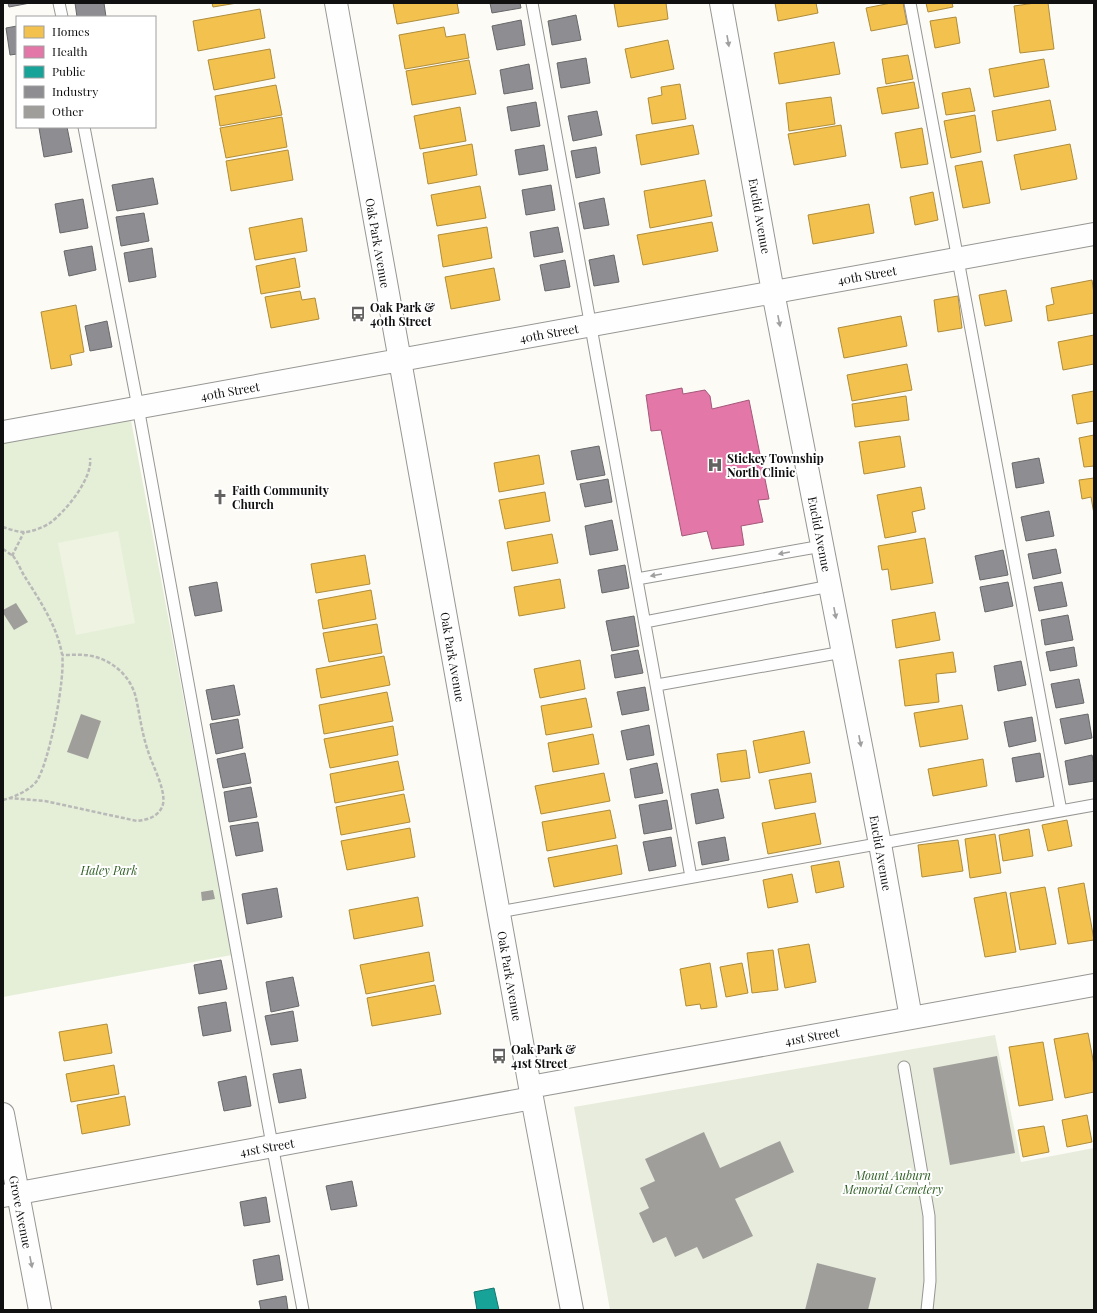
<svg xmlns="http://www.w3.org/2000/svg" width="1097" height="1313" font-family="'Playfair Display',serif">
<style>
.green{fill:#e5efd8}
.cemetery{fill:#e7ecdc}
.pitch{fill:#eff3e2}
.homes{fill:#f2c14e;stroke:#ae8c3b}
.health{fill:#e377a8;stroke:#a4587a}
.public{fill:#17a398;stroke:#15776f}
.industry{fill:#8d8d92;stroke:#68686b}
.building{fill:#a09e9b}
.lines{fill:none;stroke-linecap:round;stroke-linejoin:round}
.service-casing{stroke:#969694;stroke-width:13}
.minor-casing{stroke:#969694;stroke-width:24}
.path{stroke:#b9b9b8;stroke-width:2.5;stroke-dasharray:4 2;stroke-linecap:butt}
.service{stroke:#fffefe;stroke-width:11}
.minor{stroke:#fffefe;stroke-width:22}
.oneway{fill:#9f9f9f}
.labels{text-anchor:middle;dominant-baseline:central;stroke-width:4;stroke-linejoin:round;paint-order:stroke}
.street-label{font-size:12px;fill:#101010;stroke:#fff}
.poi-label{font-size:12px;font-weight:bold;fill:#101010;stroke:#fff;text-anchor:start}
.park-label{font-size:12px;font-style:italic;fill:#326127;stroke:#fff}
</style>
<rect width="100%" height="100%" fill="#fcfbf6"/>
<path class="green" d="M130,415L232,955L3,997V439Z"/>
<path class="cemetery" d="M995,1035L1021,1162L1094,1148V1310H610L574,1107Z"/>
<path class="pitch" d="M118,531L135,623L76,635L58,543Z"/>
<path class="homes" d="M212,3H237L213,7Z
M393,3H457L459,13L397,24Z
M614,3H666L668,19L618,27Z
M775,3H816L818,13L778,21Z
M891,3H903L907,24L871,31L866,8Z
M926,3H952L953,7L928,12Z
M1035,3H1048L1054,49L1020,53L1014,6Z
M260,9L265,38L198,51L193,21Z
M956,17L960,43L935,48L930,21Z
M444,27L446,37L465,34L469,58L405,69L399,35Z
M668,40L674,69L631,78L625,49Z
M834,42L840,74L779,84L774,53Z
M270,49L275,78L214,90L208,60Z
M908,55L913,79L886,84L882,59Z
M1044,59L1049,87L994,97L989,69Z
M469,60L476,94L412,105L406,71Z
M914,82L919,108L882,114L877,88Z
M680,84L686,119L652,124L648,98L662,95L661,87Z
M276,85L282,115L220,126L215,96Z
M970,88L975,111L946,115L942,93Z
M831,97L835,124L789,131L786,103Z
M1050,100L1056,130L997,141L992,111Z
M460,107L466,141L420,149L414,116Z
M975,115L981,152L951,158L944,121Z
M282,117L287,147L226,158L220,128Z
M693,125L699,154L641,165L636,135Z
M841,125L846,156L794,165L788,134Z
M922,128L928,164L901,168L895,133Z
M472,144L477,175L428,184L423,153Z
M1070,144L1077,179L1021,190L1014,155Z
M288,150L293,180L231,191L226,161Z
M982,161L990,203L963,208L955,166Z
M705,180L712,216L650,228L644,191Z
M480,186L486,218L437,226L431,195Z
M933,192L938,220L915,225L910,197Z
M869,204L874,233L813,244L808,215Z
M302,218L307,251L255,260L249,228Z
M712,222L718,251L643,265L637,235Z
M487,227L492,258L443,267L438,235Z
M295,258L300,287L261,294L256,266Z
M494,268L500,300L451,309L445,277Z
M1092,280L1094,294V313L1048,321L1046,306L1054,304L1051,288Z
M1006,290L1012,321L985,326L979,295Z
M300,291L302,300L315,298L319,319L271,328L265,297Z
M958,296L962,328L938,332L934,300Z
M76,305L84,352L70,355L72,365L51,369L41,312Z
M901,316L907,346L844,358L838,328Z
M1094,335V364L1063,370L1058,342Z
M907,364L912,390L852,401L847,375Z
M1094,391V421L1077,424L1072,395Z
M906,396L909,420L855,427L852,404Z
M1094,435V466L1084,467L1079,438Z
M900,436L905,467L864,474L859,442Z
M539,455L544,484L499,492L494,463Z
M1094,478V514L1091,497L1082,499L1079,480Z
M921,487L925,509L912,512L916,532L885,538L877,495Z
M545,492L550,521L505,529L499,500Z
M552,534L558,563L512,571L507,542Z
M925,538L933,583L891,590L888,569L882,570L878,546Z
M365,555L370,584L316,593L311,564Z
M560,579L565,608L519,616L514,587Z
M371,590L376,619L323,629L318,600Z
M935,612L940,640L896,648L892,620Z
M377,624L382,653L329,662L323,633Z
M953,652L956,672L936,674L939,702L905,706L899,660Z
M384,656L390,685L321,698L316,669Z
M580,660L585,689L540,698L534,669Z
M387,692L393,721L324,734L319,705Z
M586,698L592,727L546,735L541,706Z
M962,705L968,739L920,747L914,713Z
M393,726L398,755L330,768L324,739Z
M804,731L810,763L759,773L753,741Z
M593,734L599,764L553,772L548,743Z
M746,750L750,778L721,782L717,754Z
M983,759L987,786L933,796L928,769Z
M398,761L404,790L335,803L330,774Z
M604,773L610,801L541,814L535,786Z
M811,773L816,802L775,809L769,780Z
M404,794L410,822L341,835L336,807Z
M610,810L616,838L547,851L542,822Z
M815,813L821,844L768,854L762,823Z
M1067,820L1072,846L1048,851L1042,825Z
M410,828L415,857L347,870L341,841Z
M1029,829L1033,856L1003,861L999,835Z
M995,834L1001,873L970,878L965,839Z
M958,840L963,871L922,877L918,845Z
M617,845L622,874L554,887L548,858Z
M839,861L844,887L816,893L811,866Z
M792,874L798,902L768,908L763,880Z
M1084,883L1094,940L1068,944L1058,888Z
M1045,887L1056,944L1020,950L1010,893Z
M1006,892L1016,952L985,957L974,898Z
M418,897L423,926L354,939L349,910Z
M809,944L816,982L785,988L778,949Z
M773,950L778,990L752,993L747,953Z
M429,952L434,981L366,994L360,965Z
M710,963L717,1007L701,1009L700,1004L686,1006L680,969Z
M742,963L748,993L726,997L720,967Z
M435,985L441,1014L372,1026L367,998Z
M107,1024L112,1053L64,1061L59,1032Z
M1088,1033L1094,1065V1092L1065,1098L1054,1039Z
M1043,1042L1053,1100L1019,1106L1009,1047Z
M114,1065L119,1094L71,1102L66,1074Z
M125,1096L130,1125L82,1134L77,1105Z
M1087,1115L1092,1142L1067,1147L1062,1120Z
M1044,1126L1049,1152L1023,1157L1018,1130Z"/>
<path class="health" d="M682,388L683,394L705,390L710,396L712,409L749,400L769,499L758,500L763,522L741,526L744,545L712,549L707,531L682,536L661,430L651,431L646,395Z"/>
<path class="public" d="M494,1288L499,1310H477L474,1292Z"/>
<path class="industry" d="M8,3H30L9,7Z
M75,3H104L106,17H77Z
M490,3H520L521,8L492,13Z
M576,15L581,40L552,45L548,21Z
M521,20L525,45L497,50L492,26Z
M17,26V54L10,55L6,28Z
M586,58L590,83L561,88L557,63Z
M529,64L533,89L504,94L500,70Z
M536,102L540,126L511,131L507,107Z
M597,111L602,135L573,141L568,116Z
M47,127H67L72,152L44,157L39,128Z
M544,145L548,170L519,175L515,150Z
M596,147L600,173L576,178L571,151Z
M153,178L158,204L117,211L112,185Z
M551,185L555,210L526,215L522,190Z
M604,198L609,225L584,229L579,203Z
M83,199L88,228L60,233L55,204Z
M144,213L149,241L121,246L116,217Z
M558,227L563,252L534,257L530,232Z
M92,246L96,270L69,276L64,251Z
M152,248L156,277L129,282L124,253Z
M614,255L619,282L594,286L589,260Z
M565,260L570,287L545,291L540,265Z
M107,321L112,347L90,351L85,326Z
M599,446L605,475L577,480L571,451Z
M1039,458L1044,483L1016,488L1012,463Z
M608,479L612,502L585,507L580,484Z
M1049,511L1054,536L1026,541L1021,517Z
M612,520L618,550L590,555L585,526Z
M1056,549L1061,573L1033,579L1028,554Z
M1003,550L1008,575L980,580L975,556Z
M625,565L629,588L602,593L598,570Z
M217,582L222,611L195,616L189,587Z
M1008,582L1013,606L985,612L980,587Z
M1062,582L1067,606L1039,611L1034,587Z
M1068,615L1073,640L1045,645L1041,620Z
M634,616L639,646L612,651L606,621Z
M1074,647L1077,666L1050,671L1046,652Z
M638,650L643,673L615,678L611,655Z
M1021,661L1026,685L998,691L994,666Z
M1079,679L1084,703L1056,708L1051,684Z
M234,685L240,715L212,720L206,690Z
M645,687L649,710L622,715L617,692Z
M1088,714L1092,738L1065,744L1060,719Z
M1032,717L1036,741L1009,747L1004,722Z
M238,719L243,748L216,754L210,724Z
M649,725L654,755L627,760L621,731Z
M245,753L251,783L223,788L217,759Z
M1040,753L1044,777L1016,782L1012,758Z
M1092,755L1094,764V781L1069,785L1065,761Z
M657,763L663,793L635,798L630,769Z
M251,787L257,817L229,822L224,792Z
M718,789L724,818L696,824L691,794Z
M667,800L672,829L644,834L639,805Z
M258,822L263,851L236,856L230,826Z
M671,837L676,866L649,871L643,842Z
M725,837L729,860L702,865L698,842Z
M277,888L282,917L247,924L242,894Z
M221,960L227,989L199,994L194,965Z
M293,977L299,1006L271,1012L266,982Z
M226,1002L231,1031L203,1036L198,1007Z
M293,1011L298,1041L271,1045L265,1016Z
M301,1069L306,1098L279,1103L273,1074Z
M246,1076L251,1106L224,1111L218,1082Z
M352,1181L357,1206L331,1210L326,1186Z
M266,1197L270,1222L244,1226L240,1202Z
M279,1255L283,1280L257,1285L253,1260Z
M286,1296L288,1310H261L259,1301Z"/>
<path class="building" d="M16,603L28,622L14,630L3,613V610Z
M81,714L101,721L88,759L67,752Z
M213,890L215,899L202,901L201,892Z
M997,1056L1015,1153L950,1165L933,1068Z
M704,1132L720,1168L780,1141L794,1172L735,1199L753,1236L703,1259L697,1247L675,1257L666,1237L653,1243L639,1213L649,1208L640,1188L655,1181L645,1159Z
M817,1263L876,1278L868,1310H805Z"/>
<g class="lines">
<g class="service-casing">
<path id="service" d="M59,3L62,17
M532,3L691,877
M910,3L1061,811
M84,127L138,407L265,1107L303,1310
M637,579L822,546
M645,622L830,586
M657,685L843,652
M499,912L1094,805
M904,1067L929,1216L930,1281L927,1310"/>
</g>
<g class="minor-casing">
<path id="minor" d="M336,3L530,1087L572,1310
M721,3L773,292L880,844L911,1018
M3,432L1094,234
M530,1087L1094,985
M3,1114L40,1310
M3,1196L532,1098"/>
</g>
<path class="path" d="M3,527C9,529 17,532 24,532C32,532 44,527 50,523C66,511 93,478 90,458
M3,549C6,551 10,554 13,556C18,562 21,571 25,577C40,601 57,626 62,654C66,676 49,765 36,782C29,790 20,794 10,798
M12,556L24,532
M3,800L10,798L45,801L137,821C148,820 160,816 163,804C166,789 152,765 148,751C142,734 140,716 136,698C131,677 114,661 92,656C82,654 72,655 62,655"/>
<use href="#service" class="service"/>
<use href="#minor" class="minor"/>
</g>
<defs><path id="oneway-solid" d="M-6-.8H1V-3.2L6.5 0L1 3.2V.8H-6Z"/></defs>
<g class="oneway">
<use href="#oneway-solid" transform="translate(728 41) rotate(80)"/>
<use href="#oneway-solid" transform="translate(779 321) rotate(79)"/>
<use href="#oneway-solid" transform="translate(784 553) rotate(170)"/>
<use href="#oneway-solid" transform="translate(656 575) rotate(170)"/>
<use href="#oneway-solid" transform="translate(835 613) rotate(79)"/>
<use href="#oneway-solid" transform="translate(860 741) rotate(79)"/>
<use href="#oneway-solid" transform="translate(31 1262) rotate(79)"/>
</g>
<defs>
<g id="bus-bare" transform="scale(1.2)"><path d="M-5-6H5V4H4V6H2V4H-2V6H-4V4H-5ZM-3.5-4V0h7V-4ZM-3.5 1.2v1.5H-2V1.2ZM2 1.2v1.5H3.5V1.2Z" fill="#636260" stroke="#fff" stroke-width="2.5" paint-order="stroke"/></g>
<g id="hospital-bare" transform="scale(1.2)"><path d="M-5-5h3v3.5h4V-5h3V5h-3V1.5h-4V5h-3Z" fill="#636260" stroke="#fff" stroke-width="2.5" paint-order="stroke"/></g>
<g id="church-bare" transform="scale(1.2)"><path d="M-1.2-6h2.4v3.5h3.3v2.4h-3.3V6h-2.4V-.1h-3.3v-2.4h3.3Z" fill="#636260" stroke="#fff" stroke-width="2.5" paint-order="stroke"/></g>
</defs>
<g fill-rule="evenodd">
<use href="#bus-bare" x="358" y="314"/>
<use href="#hospital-bare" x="715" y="465"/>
<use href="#church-bare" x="220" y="497"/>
<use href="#bus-bare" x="499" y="1056"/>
</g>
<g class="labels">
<g class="street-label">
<text transform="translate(760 216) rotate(80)">Euclid Avenue</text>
<text transform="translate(378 243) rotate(80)">Oak Park Avenue</text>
<text transform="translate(867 275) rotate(-10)">40th Street</text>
<text transform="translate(549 333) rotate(-10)">40th Street</text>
<text transform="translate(230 391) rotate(-10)">40th Street</text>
<text transform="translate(820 534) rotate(79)">Euclid Avenue</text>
<text transform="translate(453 657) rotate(80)">Oak Park Avenue</text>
<text transform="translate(881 853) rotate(80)">Euclid Avenue</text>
<text transform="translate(510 976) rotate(80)">Oak Park Avenue</text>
<text transform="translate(812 1036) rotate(-10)">41st Street</text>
<text transform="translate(267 1147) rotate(-10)">41st Street</text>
<text transform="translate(21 1212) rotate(79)">Grove Avenue</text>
</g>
<g class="poi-label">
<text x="370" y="307">Oak Park &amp;<tspan x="370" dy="14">40th Street</tspan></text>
<text x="727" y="458">Stickey Township<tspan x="727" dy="14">North Clinic</tspan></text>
<text x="232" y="490">Faith Community<tspan x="232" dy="14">Church</tspan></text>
<text x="511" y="1049">Oak Park &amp;<tspan x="511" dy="14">41st Street</tspan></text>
</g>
<g class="park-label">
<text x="109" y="870">Haley Park</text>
<text x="893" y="1175">Mount Auburn<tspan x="893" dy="14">Memorial Cemetery</tspan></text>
</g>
</g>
<rect width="1097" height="1313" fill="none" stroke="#101010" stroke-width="8"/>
<rect x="16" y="16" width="140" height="112" fill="#ffffff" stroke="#9f9f9f"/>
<rect x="24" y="26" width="20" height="12" fill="#f2c14e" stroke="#9f9f9f"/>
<text x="52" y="36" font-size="12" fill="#101010">Homes</text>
<rect x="24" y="46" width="20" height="12" fill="#e377a8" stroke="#9f9f9f"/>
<text x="52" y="56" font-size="12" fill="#101010">Health</text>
<rect x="24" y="66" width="20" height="12" fill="#17a398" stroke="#9f9f9f"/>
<text x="52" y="76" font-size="12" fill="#101010">Public</text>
<rect x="24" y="86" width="20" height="12" fill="#8d8d92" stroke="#9f9f9f"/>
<text x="52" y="96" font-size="12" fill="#101010">Industry</text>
<rect x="24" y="106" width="20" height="12" fill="#a09e9b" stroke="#9f9f9f"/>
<text x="52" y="116" font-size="12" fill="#101010">Other</text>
</svg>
